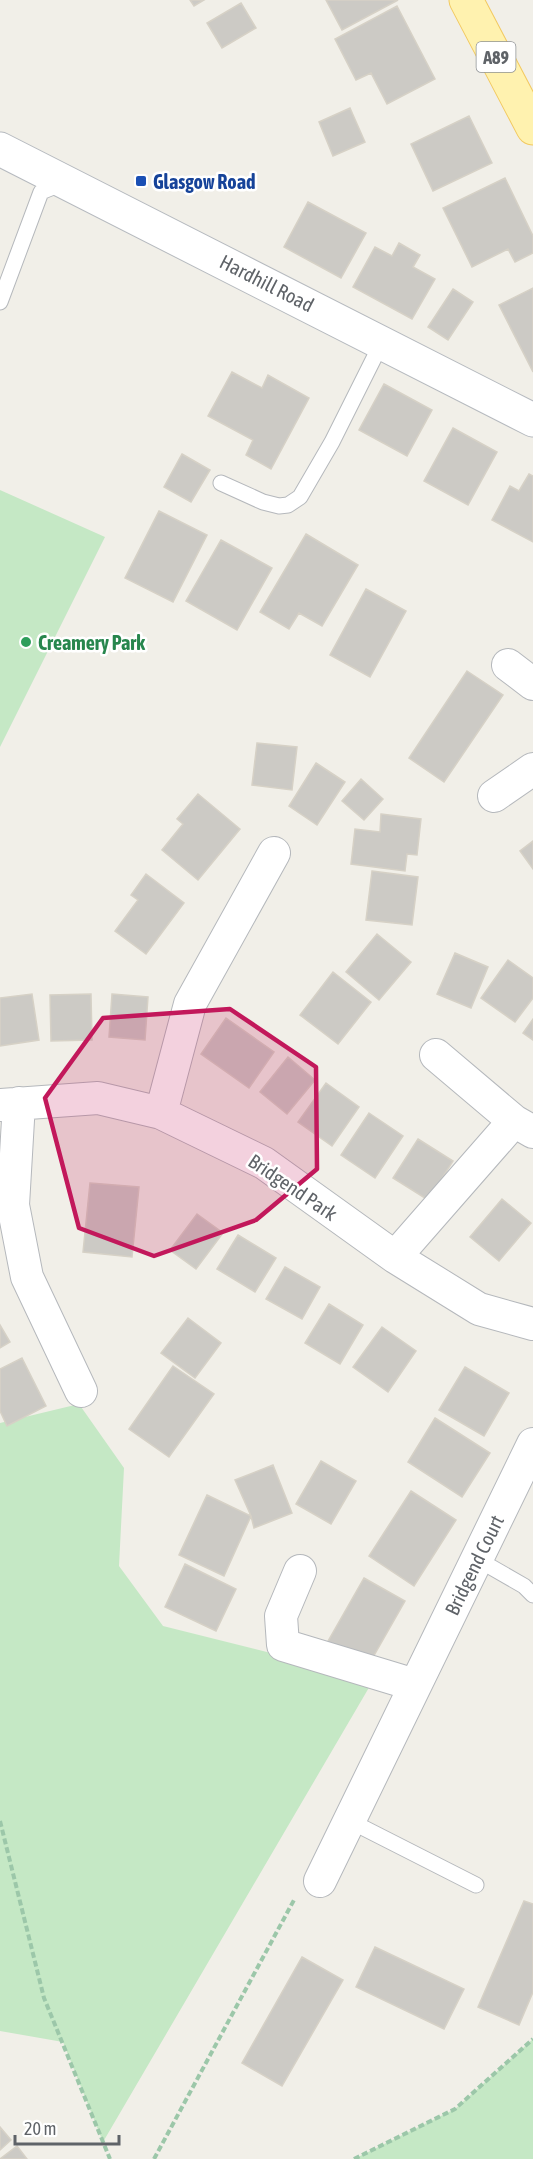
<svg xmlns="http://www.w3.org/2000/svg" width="533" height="2159" font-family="'Asap Condensed',sans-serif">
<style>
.green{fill:#c5e8c5}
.building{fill:#cccac5;stroke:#d6d1c6;stroke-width:1.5}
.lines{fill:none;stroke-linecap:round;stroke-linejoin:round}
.service-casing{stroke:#b5b8bc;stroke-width:17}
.minor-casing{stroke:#b5b8bc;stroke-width:34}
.secondary-casing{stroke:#b6babf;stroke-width:35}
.primary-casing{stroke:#f2c960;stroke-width:35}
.path{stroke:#9cc7a9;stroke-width:4;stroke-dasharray:6 3;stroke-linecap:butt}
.service{stroke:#fff;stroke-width:15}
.minor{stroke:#fff;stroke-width:32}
.secondary{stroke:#fff;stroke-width:33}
.primary{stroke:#fff2af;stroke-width:33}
.marked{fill:#c2185b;fill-opacity:0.2;stroke:#c2185b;stroke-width:4.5;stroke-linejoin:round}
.transit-dot{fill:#1a4fb4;stroke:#fff;stroke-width:2}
.leisure-dot{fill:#2e9e5b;stroke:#fff;stroke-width:2}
.labels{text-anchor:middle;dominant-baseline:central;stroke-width:5;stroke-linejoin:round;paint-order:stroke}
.shield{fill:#fff;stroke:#8f9295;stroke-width:1.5}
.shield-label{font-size:18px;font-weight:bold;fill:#5f6368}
.transit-label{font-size:20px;font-weight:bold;fill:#164399;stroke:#fff;text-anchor:start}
.street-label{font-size:20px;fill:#5f6368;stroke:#fff}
.leisure-label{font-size:20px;font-weight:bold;fill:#27864d;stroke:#fff;text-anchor:start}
</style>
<rect width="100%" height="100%" fill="#f1efe8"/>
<path class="green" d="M0,490L105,537L0,747Z
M79,1404L124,1468L119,1566L163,1626L374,1679L103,2142L63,2042L0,2031V1423Z
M533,2039V2159H354L455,2109Z"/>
<path class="building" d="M190,0H204L194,6Z
M326,0H398L342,30Z
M241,3L256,28L222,48L207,23Z
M397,6L435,79L387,104L371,73L356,80L335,39Z
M350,108L365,142L333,156L319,122Z
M469,116L492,163L433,191L411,144Z
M505,178L533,236V253L515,262L508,249L472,267L443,208Z
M308,202L366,233L341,278L284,247Z
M399,243L420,255L413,267L435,279L412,319L353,287L375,247L392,256Z
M533,288V372L499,305Z
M453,289L473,302L448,340L428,327Z
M232,372L262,388L268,375L309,398L271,469L246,455L253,440L208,416Z
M384,384L432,410L407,456L359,430Z
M453,428L497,452L468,505L424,481Z
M182,454L210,470L191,502L164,487Z
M529,474L533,476V542L492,520L510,486L519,491Z
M159,511L207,535L173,602L125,578Z
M306,534L358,565L322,626L299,613L289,629L260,612Z
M221,540L272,568L237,630L186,601Z
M366,589L406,611L370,677L330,655Z
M467,671L503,695L444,782L409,758Z
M257,743L297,747L292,790L252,785Z
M316,763L345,782L317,825L289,806Z
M361,779L383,799L364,820L342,801Z
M198,794L240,829L198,880L162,850L183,824L177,819Z
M381,814L421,819L417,855L407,854L405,871L351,864L355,829L380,832Z
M533,841V869L520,851Z
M372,871L418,877L412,925L366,920Z
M146,874L184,903L146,954L115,931L138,900L131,895Z
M377,934L411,962L379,1000L346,972Z
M455,953L488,967L471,1008L437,994Z
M508,960L533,978V998L515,1022L481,998Z
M333,972L371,1002L338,1044L300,1015Z
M32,994L39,1040L0,1046V998Z
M91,994L92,1040L51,1041L50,995Z
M112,994L148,997L145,1040L109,1037Z
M226,1018L274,1052L249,1088L201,1054Z
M533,1019V1040L523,1033Z
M288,1057L315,1080L287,1114L260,1092Z
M326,1083L359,1107L332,1146L298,1122Z
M369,1113L403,1136L375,1178L341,1155Z
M418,1139L453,1161L428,1200L393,1178Z
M90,1183L139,1187L132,1257L83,1252Z
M502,1199L531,1223L499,1261L470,1237Z
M197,1214L223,1233L196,1269L170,1250Z
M238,1235L276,1258L255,1292L217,1269Z
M285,1267L320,1287L302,1319L266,1299Z
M329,1304L363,1325L340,1364L305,1343Z
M188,1318L221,1343L195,1378L161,1353Z
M0,1325L10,1342L0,1348Z
M382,1327L416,1351L388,1392L353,1367Z
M22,1358L46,1406L7,1426L0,1411V1369Z
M173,1366L214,1394L169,1457L129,1429Z
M465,1367L509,1393L484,1436L439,1410Z
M435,1418L490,1453L462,1497L408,1462Z
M321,1461L356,1481L331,1524L296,1504Z
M273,1465L292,1513L254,1528L251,1516L235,1480Z
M411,1491L456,1520L414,1586L369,1556Z
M207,1495L251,1516L224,1576L179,1555Z
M185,1564L236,1589L216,1631L165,1607Z
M364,1578L405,1601L368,1666L327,1643Z
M524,1901L533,1904V1992L519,2025L478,2007Z
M375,1947L464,1989L444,2029L356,1987Z
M302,1957L343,1980L282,2086L242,2063Z
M0,2127L11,2140L0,2150Z
M17,2146L27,2159H0Z"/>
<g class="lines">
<g class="service-casing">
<path id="service" d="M0,302L41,192L63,183
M221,483L263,502L279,506L288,505L300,497L332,442L382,342
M477,1559L524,1586L533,1595
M350,1821L476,1885"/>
</g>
<g class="minor-casing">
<path id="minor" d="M508,665L533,684
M494,796L533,769
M436,1055L514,1121L533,1132
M19,1103L13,1205L27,1277L81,1391
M0,1105L98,1098L161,1113L264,1163L395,1257L479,1309L533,1324
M161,1113L190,1004L274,853
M395,1257L514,1121
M300,1571L281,1616L283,1645L415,1685
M320,1881L533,1444"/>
</g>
<g class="secondary-casing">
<path id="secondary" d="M0,149L533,420"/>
</g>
<g class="primary-casing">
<path id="primary" d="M466,0L533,128"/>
</g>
<path class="path" d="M0,1821L44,1998L110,2159
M154,2159L294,1900
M354,2159L455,2109L533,2039"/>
<use href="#service" class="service"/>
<use href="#minor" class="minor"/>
<use href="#secondary" class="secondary"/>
<use href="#primary" class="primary"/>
</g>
<path class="marked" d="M230,1009L316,1067L317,1169L256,1220L154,1256L79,1228L45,1098L103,1018Z"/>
<rect class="transit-dot" x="135" y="175" width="12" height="12" rx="3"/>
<circle class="leisure-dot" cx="26" cy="642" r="6"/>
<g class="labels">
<rect class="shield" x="476.5" y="42" width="39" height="30" rx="4.5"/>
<g class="shield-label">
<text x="496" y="57">A89</text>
</g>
<g class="transit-label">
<text x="153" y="181">Glasgow Road</text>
</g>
<g class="street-label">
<text transform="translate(267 283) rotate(27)">Hardhill Road</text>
<text transform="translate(293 1187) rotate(34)">Bridgend Park</text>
<text transform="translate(474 1565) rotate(-64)">Bridgend Court</text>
</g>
<g class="leisure-label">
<text x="38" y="642">Creamery Park</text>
</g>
</g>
<path d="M15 2135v9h104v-9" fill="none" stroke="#5f6368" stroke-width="3"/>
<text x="24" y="2135" font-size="18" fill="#5f6368" stroke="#ffffff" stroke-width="4.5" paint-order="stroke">20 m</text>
</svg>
